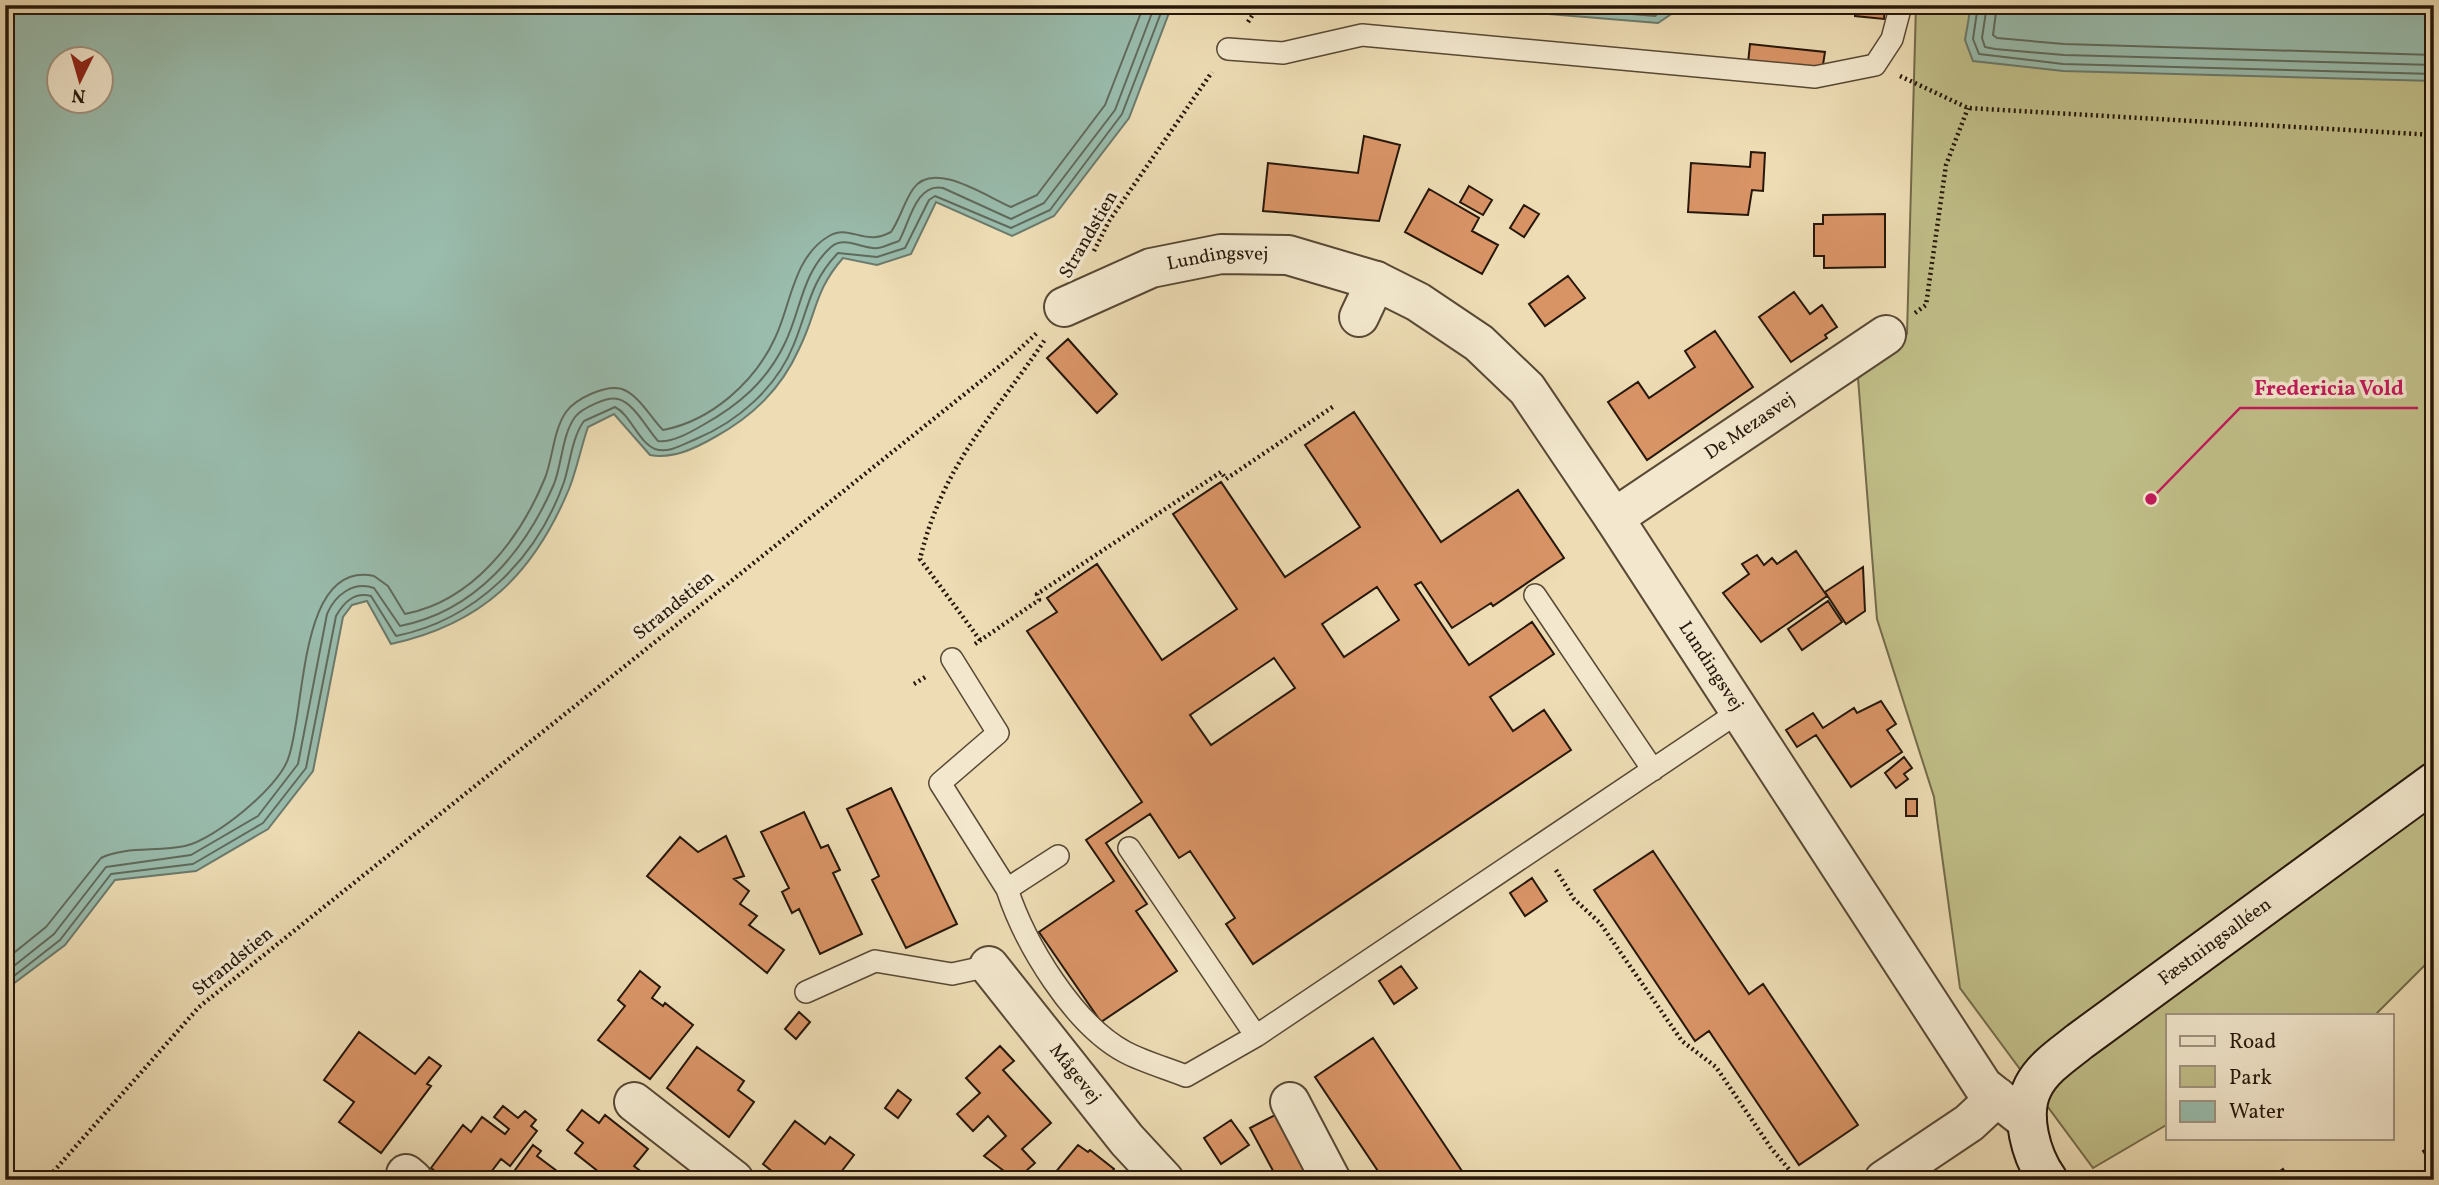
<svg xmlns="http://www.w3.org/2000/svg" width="2439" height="1185" font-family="Vollkorn,serif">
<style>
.green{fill:#c0be88;stroke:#736a49;stroke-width:2}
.water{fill:#99bcad;stroke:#6b7a6c;stroke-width:2;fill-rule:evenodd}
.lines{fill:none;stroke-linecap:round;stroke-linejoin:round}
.shore{stroke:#606a5c;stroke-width:2}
.building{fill:#d99466;stroke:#26170a;stroke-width:2;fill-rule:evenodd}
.lane-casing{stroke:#584834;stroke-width:24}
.street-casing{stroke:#584834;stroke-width:42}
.secondary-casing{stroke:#26170a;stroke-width:42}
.path{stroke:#26170a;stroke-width:4.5;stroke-dasharray:2 3.5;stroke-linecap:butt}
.lane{stroke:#f3e8ce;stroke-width:21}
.street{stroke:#f3e8ce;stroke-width:38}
.secondary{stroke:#f3e8ce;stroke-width:38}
.labels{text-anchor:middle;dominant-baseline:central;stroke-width:7;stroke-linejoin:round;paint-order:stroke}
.street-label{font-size:19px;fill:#26170a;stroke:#f3e8ce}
.leader{fill:none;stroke:#c2185b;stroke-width:2.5}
.callout-dot{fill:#c2185b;stroke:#f3e8ce;stroke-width:2.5}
.callout-label{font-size:21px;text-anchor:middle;font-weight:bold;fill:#c2185b;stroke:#f3e8ce;stroke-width:7;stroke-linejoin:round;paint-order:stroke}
</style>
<rect width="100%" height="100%" fill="#eddcb4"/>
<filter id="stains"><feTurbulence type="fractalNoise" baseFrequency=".00286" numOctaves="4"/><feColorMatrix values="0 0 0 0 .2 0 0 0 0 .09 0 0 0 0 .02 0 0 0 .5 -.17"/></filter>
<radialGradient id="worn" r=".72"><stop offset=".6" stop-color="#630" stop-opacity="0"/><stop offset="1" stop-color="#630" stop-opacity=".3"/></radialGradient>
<path class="green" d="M1916,5H2434V956L2375,1015H2168V1124L2093,1168L1960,988L1934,797L1877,619L1858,378L1907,334Z"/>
<path class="water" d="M5,5H1172L1129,118L1054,216L1012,236L936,202L911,254L877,265L843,258C814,291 817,313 799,349C781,389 753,416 715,437C694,449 673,459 650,455L614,414L588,427C581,447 577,469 569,489C533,575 482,624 391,644L367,601L352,605L343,617L313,771L268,829L196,871L115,880L65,945L5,990ZM60,60H102V102H60Z
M1437,5H1675L1673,13L1658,23Z
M1971,5H2434V81L2063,71L1973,61L1965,40Z"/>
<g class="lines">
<path class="shore" d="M1523,5L1655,16L1668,5
M1978,5L1973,39L1979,54L2063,64L2434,74
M1987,5L1982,38L1985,47L1995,49L2064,55L2434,65
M1997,5L1993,35L1997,38L2064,44L2434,55
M5,960L46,927L101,858C125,846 158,852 185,846C215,839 278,788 288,759C306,713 297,560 374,576L388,586L405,614C473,601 520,539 545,478C553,458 553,431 566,412C575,399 606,384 622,389C639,395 651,418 663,430C711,421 755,382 775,338C791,305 793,257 829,236C845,226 859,239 876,237C881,237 887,234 891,232C900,219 904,202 913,189C933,159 987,197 1011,207L1037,195L1105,105L1144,5
M5,973L54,934L106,867L191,855L258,816L298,764L327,614C335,595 353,581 374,588L400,626C476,611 525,551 554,484C562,464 562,435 575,417C581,409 607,396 618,399C634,403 647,429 658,441C672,443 691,432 703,425C739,405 767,381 785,343C801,310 802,273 831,247C845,235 863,250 878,248C885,247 892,243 899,241C909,224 916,182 943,188L1011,219L1044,203L1115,110L1155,5
M5,983L60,940L111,874L193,864L263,823L306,768L336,616C344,602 354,592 371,596L396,636C475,620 537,559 564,482C570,464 572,437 584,421L615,407C631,415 638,442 655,449C668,454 684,444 696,439C739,421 777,387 794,344C809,307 810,282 838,253L877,257L905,248L929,200L935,196L1011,228L1050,210L1122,114L1164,5"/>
</g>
<path class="building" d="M1856,5H1885L1884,19L1855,16Z
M1750,44L1825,52L1822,71L1748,63Z
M1364,136L1400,145L1379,221L1263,211L1268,163L1358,173Z
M1751,152L1765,153L1763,191L1752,190L1748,215L1688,212L1691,163L1750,167Z
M1469,186L1492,200L1483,215L1460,202Z
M1429,189L1479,218L1472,231L1498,245L1482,274L1405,232Z
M1524,205L1539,214L1524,237L1510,228Z
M1885,214V267L1824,268V256H1814V224H1823V215Z
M1568,276L1585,298L1545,326L1529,304Z
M1794,292L1810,314L1822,305L1837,327L1825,335L1827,338L1791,362L1759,317Z
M1715,331L1753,387L1647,460L1608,402L1638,382L1649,398L1695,367L1685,351Z
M1068,339L1117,394L1097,413L1047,358Z
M1354,412L1441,542L1518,490L1564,558L1493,606L1491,603L1452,628L1421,582L1415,585L1469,665L1532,622L1554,654L1490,697L1513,731L1544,710L1571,750L1253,964L1226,924L1235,918L1190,851L1179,858L1150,814L1106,843L1147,904L1136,911L1177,971L1101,1022L1039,932L1114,881L1086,840L1142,802L1027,631L1057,612L1047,598L1097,564L1162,660L1237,609L1173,514L1221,482L1285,577L1360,527L1305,445ZM1377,587L1399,620L1344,657L1322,624ZM1274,658L1295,688L1211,745L1190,715Z
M1796,551L1827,596L1761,642L1723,593L1749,574L1742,564L1757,555L1764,565L1772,558L1777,564Z
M1863,567L1865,611L1846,624L1825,592Z
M1828,601L1842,622L1802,650L1788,629Z
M1881,701L1896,724L1887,730L1902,752L1851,787L1816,735L1797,747L1786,730L1813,713L1823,728L1854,708L1857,713Z
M1904,757L1912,768L1904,774L1908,779L1896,788L1885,773Z
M891,788L957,924L906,948L872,880L879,876L847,809Z
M1906,799H1917V816H1906Z
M804,812L821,848L828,845L840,870L833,873L862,934L820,954L799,909L792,913L782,892L789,888L761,832Z
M726,836L744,876L734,879L749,891L740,904L757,916L749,925L784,950L767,973L647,876L680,837L698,852Z
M1653,851L1749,994L1763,984L1858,1125L1799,1165L1709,1031L1695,1041L1594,890Z
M1532,878L1547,901L1525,916L1510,893Z
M1401,966L1417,988L1394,1004L1379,981Z
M640,971L660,987L652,998L663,1006L665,1003L693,1025L650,1079L598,1040L625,1006L618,1000Z
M799,1012L810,1022L796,1039L785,1029Z
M359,1032L415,1074L429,1057L441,1066L427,1084L431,1086L381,1153L339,1122L354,1102L324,1080Z
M1373,1038L1468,1180H1384L1315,1077Z
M1000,1046L1014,1061L1003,1070L1051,1123L1022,1149L1035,1163L1016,1180L984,1156L1006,1136L988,1116L973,1131L957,1114L980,1093L966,1078Z
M697,1047L744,1081L738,1090L754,1102L729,1137L667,1088Z
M898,1090L911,1100L898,1118L885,1108Z
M503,1106L518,1118L525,1111L536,1120L531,1126L537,1131L510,1166L501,1159L485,1180H446L431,1168L463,1125L471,1132L482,1117L505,1134L509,1129L494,1117Z
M582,1110L599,1123L605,1115L648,1149L634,1166L652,1180H609L575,1153L583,1143L567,1130Z
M1279,1113L1314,1180H1278L1250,1128Z
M1231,1120L1249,1145L1221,1164L1204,1138Z
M795,1121L825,1144L830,1137L854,1155L835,1180H783L763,1164Z
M2434,1144V1167L2423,1151Z
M533,1145L541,1151L537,1156L569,1180H514L519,1173L515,1170Z
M1078,1145L1088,1152L1090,1150L1114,1169L1106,1180H1049Z
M2283,1169L2291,1180H2274L2272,1177Z"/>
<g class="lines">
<g class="lane-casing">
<path id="lane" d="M1228,49L1283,53L1362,35L1815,77L1875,65L1892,39L1901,5
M1535,595L1653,770
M952,659L998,733L940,783L1007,889
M1129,848L1256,1036
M1058,856L1007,889C1025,944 1073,1024 1125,1052C1144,1062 1166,1068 1186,1076L1256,1036L1740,711
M806,992L875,961L952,974L989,966"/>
</g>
<g class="street-casing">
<g id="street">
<path id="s1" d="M1064,307L1151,268L1221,254L1288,255L1376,281L1418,302L1479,343L1527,389L1614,518L1983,1086L2027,1121"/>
<path d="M1359,317L1376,281"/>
<path id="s2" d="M1614,518L1886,335"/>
<path id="s3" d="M989,966L1127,1140L1164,1180"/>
<path d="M634,1102L734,1180"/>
<path d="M1290,1102L1331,1180"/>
<path d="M406,1174L413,1180"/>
<path d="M1884,1180L1969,1123L1997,1097"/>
</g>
</g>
<g class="secondary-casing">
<g id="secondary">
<path id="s4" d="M2048,1180C2031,1156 2019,1114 2033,1087C2043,1067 2064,1054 2080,1041L2434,782"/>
</g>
</g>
<path class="path" d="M1248,22L1259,5
M1900,76L1968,108L2434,135
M1094,251L1109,221L1212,72
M1915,313L1926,305L1946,165L1968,108
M980,640L920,559C944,461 993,418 1046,338
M975,644L1039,600L1037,594L1221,472L1226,479L1334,406
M914,684L927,676
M1556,870L1574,899L1600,923L1682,1041L1716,1067L1771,1148L1798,1180
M46,1180L199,1007L1011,357L1038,332"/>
<use href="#lane" class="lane"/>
<use href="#street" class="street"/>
<use href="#secondary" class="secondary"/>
</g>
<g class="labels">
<g class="street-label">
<text transform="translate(1089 235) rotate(-60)">Strandstien</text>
<text stroke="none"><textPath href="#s1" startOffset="163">Lundingsvej</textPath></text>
<text stroke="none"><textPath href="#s2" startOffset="164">De Mezasvej</textPath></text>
<text transform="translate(674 606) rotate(-39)">Strandstien</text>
<text stroke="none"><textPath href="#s1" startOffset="845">Lundingsvej</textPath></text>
<text stroke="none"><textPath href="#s4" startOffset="332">Fæstningsalléen</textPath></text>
<text transform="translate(233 962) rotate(-39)">Strandstien</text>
<text stroke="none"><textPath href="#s3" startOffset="138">Mågevej</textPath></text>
</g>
</g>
<path class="leader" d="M2151 499L2240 408H2418"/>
<circle class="callout-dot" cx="2151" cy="499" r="7"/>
<g class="callout-label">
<text x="2329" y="395">Fredericia Vold</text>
</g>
<rect width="2439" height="1185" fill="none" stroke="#eddcb4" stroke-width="28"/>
<rect x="7" y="7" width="2425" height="1171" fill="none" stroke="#26170a" stroke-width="3.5"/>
<rect x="14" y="14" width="2411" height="1157" fill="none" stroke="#26170a" stroke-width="2"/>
<rect x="2166" y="1014" width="228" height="126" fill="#f3e8ce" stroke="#a19480" stroke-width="2"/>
<rect x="2180" y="1036" width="35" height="10" fill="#f3e8ce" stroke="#a19480" stroke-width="2"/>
<text x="2229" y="1048" font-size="21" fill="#26170a">Road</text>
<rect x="2180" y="1066" width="35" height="21" fill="#c0be88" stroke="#a19480" stroke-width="2"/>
<text x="2229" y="1084" font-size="21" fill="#26170a">Park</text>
<rect x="2180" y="1101" width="35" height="21" fill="#99bcad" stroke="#a19480" stroke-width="2"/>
<text x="2229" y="1118" font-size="21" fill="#26170a">Water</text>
<g transform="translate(80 80) rotate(185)"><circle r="33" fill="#f3e8ce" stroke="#a19480" stroke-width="2"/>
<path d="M0-5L12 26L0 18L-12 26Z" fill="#8f2418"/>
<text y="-10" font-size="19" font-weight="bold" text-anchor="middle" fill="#26170a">N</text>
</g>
<rect width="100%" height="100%" filter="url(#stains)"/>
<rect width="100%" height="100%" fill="url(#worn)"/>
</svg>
